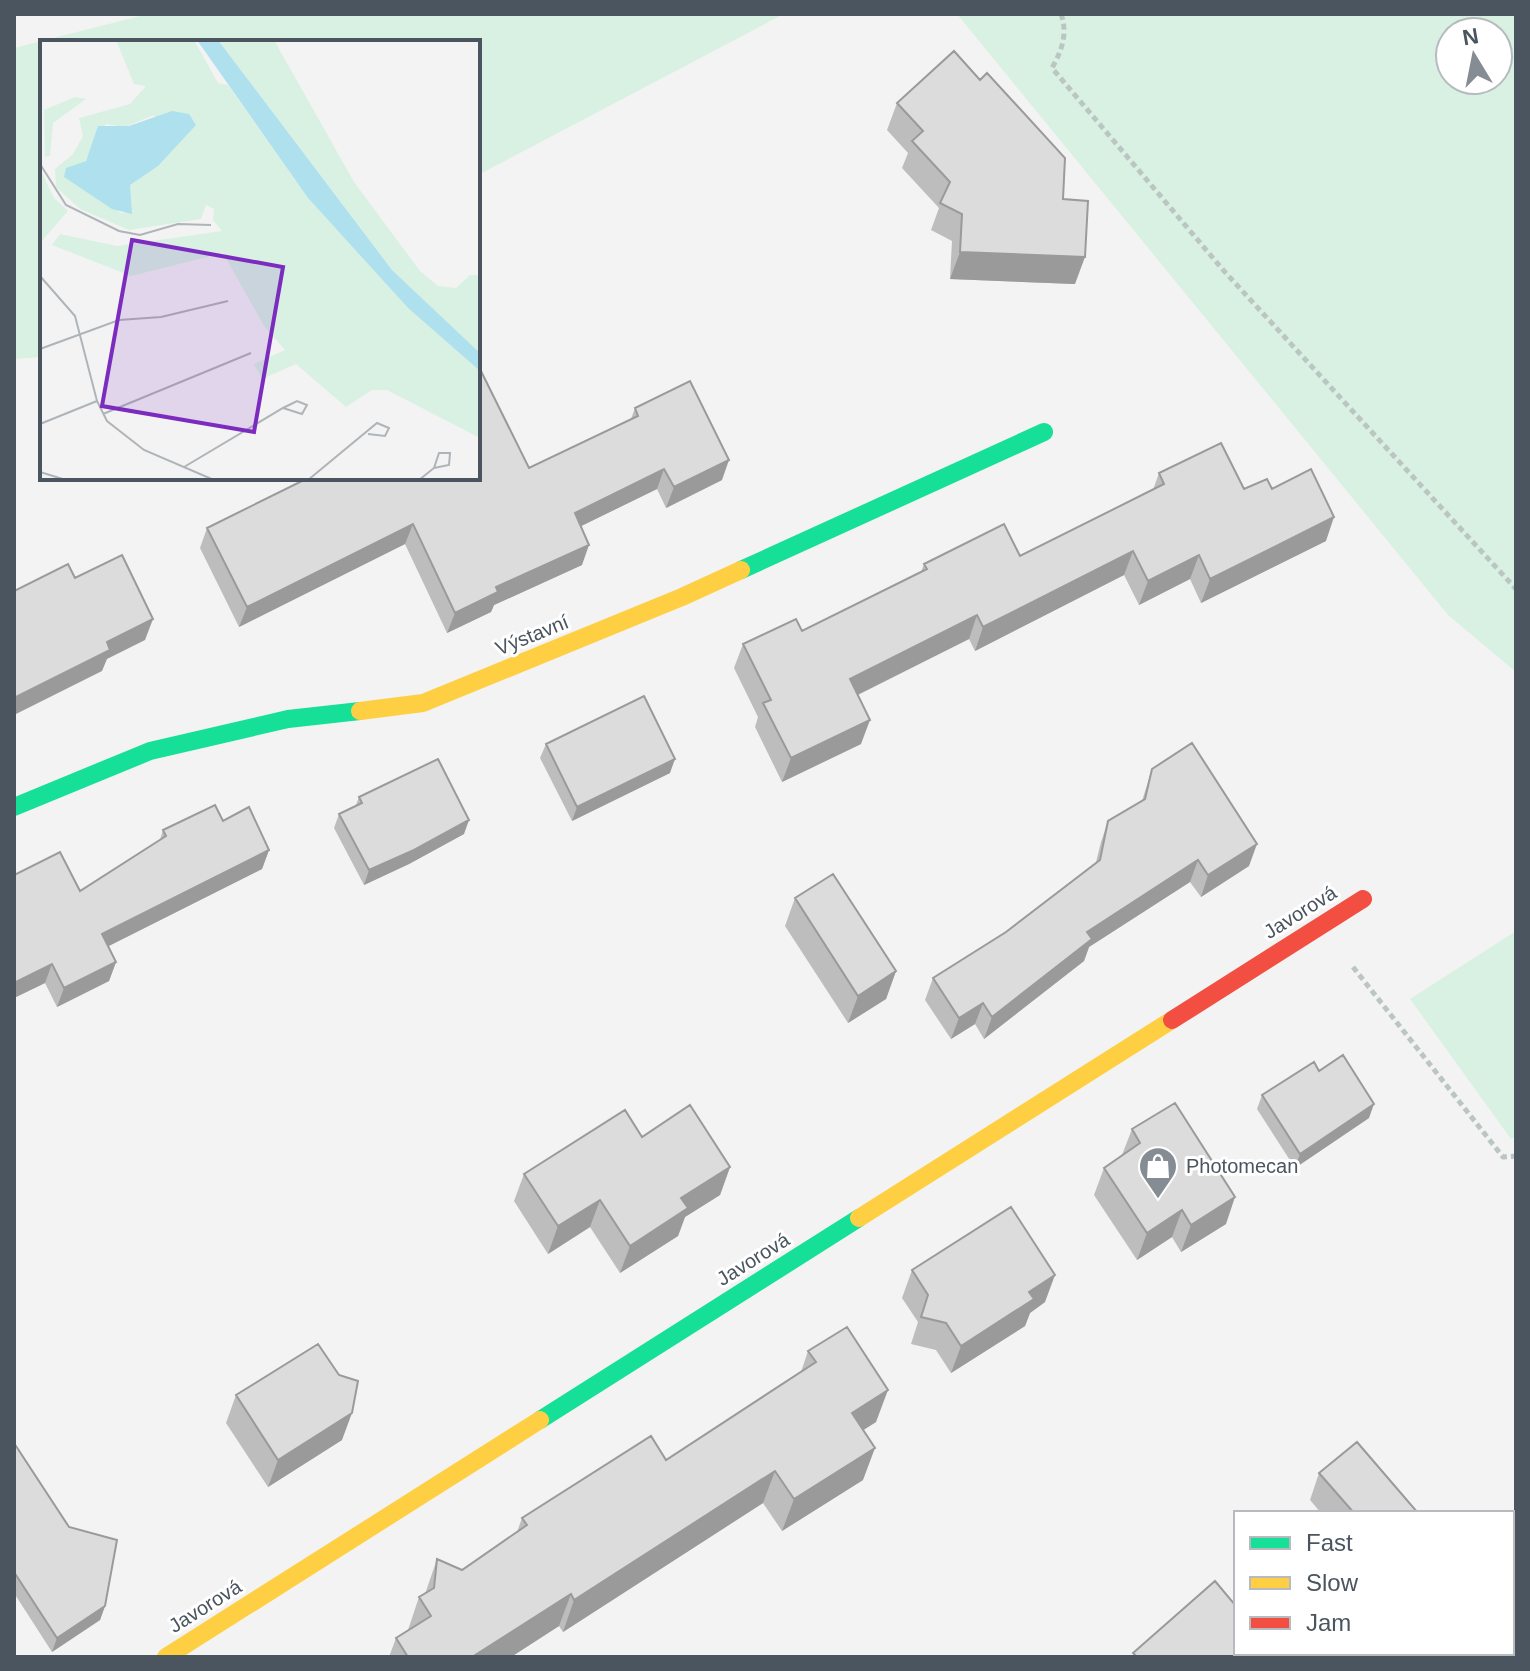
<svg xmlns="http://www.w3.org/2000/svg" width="1530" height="1671" font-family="Helvetica,sans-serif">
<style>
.green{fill:#d9f1e2;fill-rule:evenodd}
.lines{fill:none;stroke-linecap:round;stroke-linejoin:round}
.path{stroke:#bbc6c3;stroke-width:5;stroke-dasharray:6 4;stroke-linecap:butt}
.street{stroke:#ccced1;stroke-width:44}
.fast{stroke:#16e098;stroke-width:18}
.slow{stroke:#ffcf43;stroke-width:18}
.jam{stroke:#f24e42;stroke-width:18}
.wall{fill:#bdbdbe}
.shaded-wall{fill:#9a9a9b}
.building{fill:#dcdcdd;stroke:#9a9a9b;stroke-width:2}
.labels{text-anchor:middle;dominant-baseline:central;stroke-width:6;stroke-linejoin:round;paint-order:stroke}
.street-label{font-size:20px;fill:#4a555f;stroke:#fff}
.poi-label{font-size:20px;fill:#4a555f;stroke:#fff;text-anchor:start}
.inset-road{fill:none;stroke:#afb4b8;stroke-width:2}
.view{fill:#7b2cbf;fill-opacity:0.15;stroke:#7b2cbf;stroke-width:4}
.inset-edge{fill:none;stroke:#4a555f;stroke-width:4}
</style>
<rect width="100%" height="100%" fill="#f3f3f3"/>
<path class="green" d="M148,14H784L478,175V42H42V357L14,359V48Z
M957,14H1516V672L1448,615ZM1450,32H1498V80H1450Z
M1516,931V1136L1511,1139L1410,999Z"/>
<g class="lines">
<path class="path" d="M1061,14C1068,34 1062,50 1052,68L1224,271L1516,589
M1353,967L1503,1157L1516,1156"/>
<path class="street" d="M1512,1612L1516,1609
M1460,1657L1465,1653"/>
<path class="fast" d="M741,570L1044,432
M14,807L150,751L288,719L360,711
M540,1420L859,1218"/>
<path class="slow" d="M360,711L423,703L682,597L741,570
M859,1218L1172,1020
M166,1657L540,1420"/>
<path class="jam" d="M1172,1020L1363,899"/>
</g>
<path class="wall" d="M897,103L1063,199L1075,284L950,279L952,241L931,230L939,208L902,168L908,153L887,130Z
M635,408L722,480L666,508L657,489L581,526L582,565L494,605L491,612L447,633L405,544L239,627L200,548L207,528L529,468L631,419Z
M1159,473L1244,489H1272L1326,541L1201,603L1190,579L1139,605L1124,575L975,651L969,639L858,695L861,744L782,782L755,727L758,717L734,668L743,644L802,631L921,572L924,564L1020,556L1153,490Z
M546,744L670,773L572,821L540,758Z
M1152,769L1249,866L1201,897L1190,882L1089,947L1084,961L984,1039L975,1024L951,1039L925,1000L933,978L1006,932L1096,862L1101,842L1108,821L1142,801Z
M359,797L464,834L409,864L364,885L334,828L339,814L356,805Z
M223,821L269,850L262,869L108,946L116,962L109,981L57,1007L45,983L14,998L80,891L160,840L163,830Z
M795,898L896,971L886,999L848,1023L785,926Z
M1262,1095L1369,1118L1295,1168L1257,1109Z
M1132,1129L1226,1224L1181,1252L1172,1237L1137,1260L1094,1195L1104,1168L1122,1155Z
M642,1137L730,1167L720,1195L685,1217L678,1236L620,1273L590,1227L548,1254L514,1201L524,1174Z
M912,1270L1045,1302L1030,1313L1025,1326L951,1373L936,1350L911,1344L918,1322L902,1298Z
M808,1351L876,1422L863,1430V1480L782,1531L763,1503L563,1632L559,1626L511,1657H389L396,1638L408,1630L419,1597L425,1594L437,1559L462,1570L517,1532L522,1518L666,1460L801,1372Z
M236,1395L342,1440L268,1487L226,1423Z
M14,1443L105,1606L100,1620L52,1652L14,1593Z
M1319,1473L1418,1513H1321L1310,1500Z"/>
<path class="shaded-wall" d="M960,252L1085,257L1075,284L950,279Z
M729,460L722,480L666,508L674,487Z
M664,469L657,489L567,533L575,513Z
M1334,517L1326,541L1201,603L1210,579Z
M413,524L405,544L239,627L247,607Z
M589,545L582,565L494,605L491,612L447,633L455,613L496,587Z
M1133,551L1124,575L975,651L983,627Z
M1199,555L1190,579L1139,605L1148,581Z
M977,615L969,639L841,703L850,679Z
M153,619L145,640L107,659L102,671L14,715V698L107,642Z
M870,720L861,744L782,782L791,758Z
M675,759L670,773L572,821L577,807Z
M469,820L464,834L409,864L364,885L369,870Z
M1257,844L1249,866L1201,897L1208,875Z
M269,850L262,869L95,953L102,934Z
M1198,860L1190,882L1089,947L1084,961L984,1039L992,1017L1087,932Z
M116,962L109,981L57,1007L64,988Z
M52,964L45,983L14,998V983Z
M896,971L886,999L848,1023L858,996Z
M983,1003L975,1024L951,1039L959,1018Z
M1374,1104L1369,1118L1295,1168L1300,1154Z
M730,1167L720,1195L685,1217L678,1236L620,1273L630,1246L681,1198Z
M1235,1197L1226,1224L1181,1252L1191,1225Z
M600,1200L590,1227L548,1254L558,1226Z
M1182,1210L1172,1237L1137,1260L1147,1233Z
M1055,1275L1045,1302L1030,1313L1025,1326L951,1373L961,1346L1029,1292Z
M888,1390L876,1422L840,1445L852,1413Z
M352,1413L342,1440L268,1487L278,1460Z
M875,1448L863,1480L782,1531L794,1499Z
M775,1471L763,1503L563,1632L574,1600Z
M571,1594L559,1626L511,1657H472Z
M105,1606L100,1620L52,1652L57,1638Z"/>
<path class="building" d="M954,51L980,80L987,73L1065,158L1063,199L1088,201L1085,257L960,252L962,214L940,203L950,182L912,141L923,131L897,103Z
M478,365L529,468L638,416L635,408L690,381L729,460L674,487L664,469L575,513L589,545L496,587L498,592L455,613L413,524L247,607L207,528L308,478H478Z
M1221,443L1244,489L1267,479L1272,489L1311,469L1334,517L1210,579L1199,555L1148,581L1133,551L983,627L977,615L850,679L870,720L791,758L763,703L771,700L743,644L796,619L802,631L927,569L924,564L1004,524L1020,556L1164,484L1159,473Z
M122,555L153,619L107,642L110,650L14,698V591L68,564L75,578Z
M644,696L675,759L577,807L546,744Z
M1192,743L1257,844L1208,875L1198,860L1087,932L1092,939L992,1017L983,1003L959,1018L933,978L1006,932L1100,860L1108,821L1145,799L1152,769Z
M438,759L469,820L414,850L369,870L339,814L362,803L359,797Z
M215,805L223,821L249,807L269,850L102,934L116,962L64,988L52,964L14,983V875L60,852L80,891L166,836L163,830Z
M833,874L896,971L858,996L795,898Z
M1343,1055L1374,1104L1300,1154L1262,1095L1314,1062L1319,1071Z
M1175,1103L1235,1197L1191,1225L1182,1210L1147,1233L1104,1168L1140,1143L1132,1129Z
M690,1105L730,1167L681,1198L688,1208L630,1246L600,1200L558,1226L524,1174L625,1110L642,1137Z
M1011,1207L1055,1275L1029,1292L1034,1299L961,1346L946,1323L921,1317L928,1295L912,1270Z
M847,1327L888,1390L852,1413L875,1448L794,1499L775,1471L574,1600L571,1594L472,1657H408L396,1638L431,1616L419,1597L434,1588L437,1559L462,1570L527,1525L522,1518L651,1436L666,1460L816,1362L808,1351Z
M318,1344L339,1375L358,1381L352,1413L278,1460L236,1395Z
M1357,1442L1418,1513H1354L1319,1473Z
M14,1443L69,1527L117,1540L105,1606L57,1638L14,1572Z
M1215,1581L1236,1606V1653H1269L1265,1657H1137L1133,1653Z"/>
<defs>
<g id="shop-pin" transform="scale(2)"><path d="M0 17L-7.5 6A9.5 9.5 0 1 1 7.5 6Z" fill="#858c93" stroke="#fff"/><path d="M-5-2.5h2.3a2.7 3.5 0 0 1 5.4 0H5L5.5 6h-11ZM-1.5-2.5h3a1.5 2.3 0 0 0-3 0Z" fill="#fff"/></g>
</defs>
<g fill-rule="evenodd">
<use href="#shop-pin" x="1158" y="1166"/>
</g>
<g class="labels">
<g class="street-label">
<text transform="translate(532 635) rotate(-22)">Výstavní</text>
<text transform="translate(1300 912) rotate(-32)">Javorová</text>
<text transform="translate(753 1259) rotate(-32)">Javorová</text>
<text transform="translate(205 1606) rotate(-32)">Javorová</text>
</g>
<g class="poi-label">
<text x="1186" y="1166">Photomecan</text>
</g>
</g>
<g transform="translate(40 40)">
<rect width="440" height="440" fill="#f3f3f3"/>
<path d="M76,0H154L178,43L188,45L268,158L368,268L440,331V398L347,350H332L306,367L256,324L222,339L214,324L245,310L224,286L183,213L91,236L12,205L20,194L77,206L182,191L173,180L174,169L166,165L161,179L89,190L40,169L16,147L15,129L33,114L43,96L39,78L90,64L106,46L94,44ZM114,75L132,110L90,145L83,174L24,137L45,121L66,84L85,87ZM178,0H234L314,142L380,231L398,246L416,248L430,235H440V313L352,230ZM35,57L46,59L13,83L10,116L5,117L4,70ZM0,129L14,158L28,171L0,203Z" fill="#d9f1e2" fill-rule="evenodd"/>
<path d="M157,0H178L352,230L440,313V331L368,268L268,158ZM132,71L149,74L156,85L118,126L90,145L92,174L72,169L24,137L26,128L46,121L58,86H89Z" fill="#afe0ed"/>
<path class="inset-road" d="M0,124L26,165L79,191L100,195L138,184L171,185M0,236L35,276L57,361L67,381L104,410L174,440M0,309L79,280L121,277L188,261M63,374L211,313M0,384L57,361M144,427L243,368L257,361L267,365L262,374L243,368M0,432L26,440M268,440L337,383L349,388L345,396L328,394M379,440L394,428L399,413H410L409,425L394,428"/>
<path class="view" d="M92,200L243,227L214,392L62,366Z"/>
<rect width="440" height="440" class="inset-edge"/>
</g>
<rect width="1530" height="1671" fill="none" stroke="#4a555f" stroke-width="32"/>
<rect x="1234" y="1511" width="280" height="144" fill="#ffffff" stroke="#b7bbbf" stroke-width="2"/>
<rect x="1250" y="1537" width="40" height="12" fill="#16e098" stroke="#b7bbbf" stroke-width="2"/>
<text x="1306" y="1551" font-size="24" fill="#4a555f">Fast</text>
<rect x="1250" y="1577" width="40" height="12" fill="#ffcf43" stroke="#b7bbbf" stroke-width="2"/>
<text x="1306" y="1591" font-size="24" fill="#4a555f">Slow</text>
<rect x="1250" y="1617" width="40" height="12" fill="#f24e42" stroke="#b7bbbf" stroke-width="2"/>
<text x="1306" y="1631" font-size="24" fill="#4a555f">Jam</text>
<g transform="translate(1474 56) rotate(350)"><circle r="38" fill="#ffffff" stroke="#b7bbbf" stroke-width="2"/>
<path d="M0-6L14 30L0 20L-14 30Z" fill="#858c93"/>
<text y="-12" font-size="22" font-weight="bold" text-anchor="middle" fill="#4a555f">N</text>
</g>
</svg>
